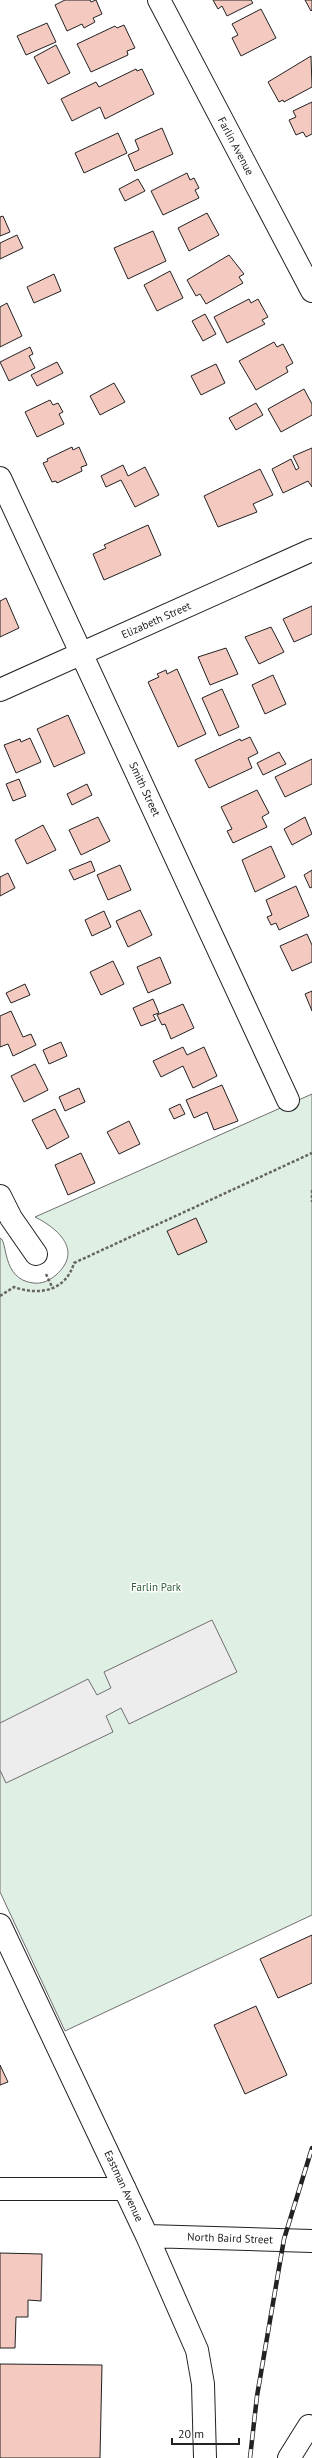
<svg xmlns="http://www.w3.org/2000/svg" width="312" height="2458" font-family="'PT Sans',sans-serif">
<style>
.green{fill:#e0efe3;stroke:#6f6f6f}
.parking{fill:#ededed;stroke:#6f6f6f}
.building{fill:#f3c9c0;stroke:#222}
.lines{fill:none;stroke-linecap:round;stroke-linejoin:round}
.minor-casing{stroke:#222;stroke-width:24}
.path{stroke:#646464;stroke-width:2.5;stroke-dasharray:3 2;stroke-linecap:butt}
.minor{stroke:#fff;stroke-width:22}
.rail-casing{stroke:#222;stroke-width:4.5}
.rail{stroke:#fff;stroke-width:3;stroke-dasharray:9;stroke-linecap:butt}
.labels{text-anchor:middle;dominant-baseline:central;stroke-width:3;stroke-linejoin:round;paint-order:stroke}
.street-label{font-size:11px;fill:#222;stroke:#fff}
.park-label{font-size:11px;fill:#2f5e38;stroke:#fff}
</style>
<rect width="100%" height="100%" fill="#fff"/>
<path class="green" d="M312,1094V1915L65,2031L0,1892V1238C8,1240 1,1279 33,1283C42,1284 49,1281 56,1275C83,1251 59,1229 35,1217Z"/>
<path class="parking" d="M212,1620L237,1672L129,1724L121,1708L106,1716L113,1732L6,1783L0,1770V1723L88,1679L97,1695L111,1688L104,1672Z"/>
<path class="building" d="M65,0H90L91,2L96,0L102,14L93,18L95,22L84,28L82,24L67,31L55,5Z
M213,0H251L253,3L227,16L222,6L218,9Z
M305,0H312V10L311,11Z
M261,9L276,38L241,56L232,38L238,35L232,24Z
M47,23L56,42L26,55L17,36Z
M124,25L135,48L127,51L128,55L91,72L77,44L115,26L117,28Z
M56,45L70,73L48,84L34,57Z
M311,56L312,87L284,102L283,100L279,102L268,82Z
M136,69L137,71L142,69L154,94L105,119L100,107L72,121L61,99L96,82L99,87Z
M312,102V134L306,137L303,132L296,135L289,120L296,117L293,111Z
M162,128L173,154L135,171L128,155L139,150L135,140Z
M118,133L127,153L84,173L75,153Z
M187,173L190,180L194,178L199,188L195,190L199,198L163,215L151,191Z
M138,179L145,191L125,201L119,189Z
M207,213L219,235L189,251L178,228Z
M3,216L10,232L0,236V217Z
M153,231L166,261L128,279L114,248Z
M17,235L23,248L0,259V243Z
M229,255L244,274L239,277L243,283L206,304L200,294L196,296L187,280Z
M170,271L183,298L157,311L144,285Z
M54,274L61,291L34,303L27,287Z
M249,299L251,303L258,299L268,317L262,320L265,324L227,343L214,317Z
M7,303L22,336L0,347V307Z
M205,314L216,334L203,341L192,321Z
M274,342L277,347L283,344L293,363L286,367L288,372L256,390L239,361Z
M30,347L33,354L29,356L35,368L9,381L0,362Z
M57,362L63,373L37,386L31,375Z
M216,364L225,383L201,395L191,376Z
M114,383L125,402L100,415L90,396Z
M304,389L312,404V415L281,432L268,409Z
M50,400L53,405L58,403L63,412L59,414L64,424L37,437L25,412Z
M256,403L263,415L236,430L229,418Z
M72,447L73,450L79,447L87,465L81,467L82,471L57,483L56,481L52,482L43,463L48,461L47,459Z
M312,448V487L308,481L283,493L272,469L291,459L296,470L299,468L293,456Z
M123,465L128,476L145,467L159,495L135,507L121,480L106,487L101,476Z
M260,469L273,495L253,504L257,512L218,527L204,496Z
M148,525L161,555L104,580L93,554L106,548L104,545Z
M6,598L19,628L0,637V601Z
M312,606V634L294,642L283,619Z
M271,627L284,652L259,664L245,637Z
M226,648L238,674L210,685L198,657Z
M177,669L206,734L178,747L148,682L159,677L157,674L166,670L167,674Z
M273,675L286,704L265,714L252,685Z
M222,689L239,727L219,736L202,698Z
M68,715L85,753L54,767L37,729Z
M250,737L258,753L248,758L252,768L209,788L195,760L240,739L241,741Z
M30,738L41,762L16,773L4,745L20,739L21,742Z
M279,752L286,764L263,775L257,763Z
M312,759V784L285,797L275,777Z
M19,779L26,796L13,801L6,784Z
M87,784L92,795L72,805L67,794Z
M257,790L269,813L262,817L267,827L233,843L227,831L232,829L221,807Z
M98,817L110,841L81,855L69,830Z
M305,817L312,834L292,845L284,829Z
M43,825L56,850L27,864L15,840Z
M271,846L285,877L255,892L242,860Z
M91,861L95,871L74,880L69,870Z
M120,865L131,890L108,900L97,875Z
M312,870V887L310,888L304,875Z
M8,873L15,888L0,896V877Z
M296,886L309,916L279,930L276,923L271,925L267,917L272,915L266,900Z
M140,910L152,935L128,947L116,921Z
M104,911L111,927L92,936L85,920Z
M307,934L312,945V962L292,971L280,946Z
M160,957L171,983L148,993L137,967Z
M113,961L124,984L101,995L90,972Z
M25,984L30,995L11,1003L6,993Z
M312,991V1011L305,994Z
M153,999L159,1013L153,1015L156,1020L141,1026L133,1008Z
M183,1004L194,1028L171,1039L165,1024L162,1025L157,1015Z
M11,1011L23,1037L31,1034L36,1045L13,1056L8,1044L0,1047V1016Z
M61,1042L67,1056L49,1064L43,1050Z
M183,1047L187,1055L204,1047L217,1076L193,1088L183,1066L161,1077L153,1061Z
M35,1064L48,1090L24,1102L11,1076Z
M222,1085L238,1121L214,1130L207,1112L194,1118L186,1100Z
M79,1088L85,1102L65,1111L59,1097Z
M180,1104L185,1114L174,1119L169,1109Z
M55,1109L69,1137L47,1149L32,1120Z
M129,1121L140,1144L119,1154L107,1132Z
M81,1153L95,1183L68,1195L55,1165Z
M196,1218L207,1242L178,1255L167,1231Z
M312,1935V1983L278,1998L260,1959Z
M256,2006L287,2075L245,2094L214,2025Z
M0,2065L8,2082L0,2085Z
M0,2253L42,2254L41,2301L28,2300V2317H16L15,2348H0Z
M0,2364L102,2365L100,2458H0Z"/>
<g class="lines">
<g class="minor-casing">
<path id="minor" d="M159,0L312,291
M0,478L288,1100
M0,690L312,550
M0,1196L11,1218L36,1254
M0,1925L147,2236L197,2350L203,2384L205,2458
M0,2189H125
M147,2236L312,2241
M289,2458L309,2426"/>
</g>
<path class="path" d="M312,1190V1202
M46,1274L53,1289
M0,1296L14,1287C39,1296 66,1291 74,1263L312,1153"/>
<use href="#minor" class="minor"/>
<g class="rail-casing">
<path id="rail" d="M250,2458L257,2396L284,2239L312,2148"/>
</g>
<use href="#rail" class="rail"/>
</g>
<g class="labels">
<g class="street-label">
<text transform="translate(236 146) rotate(62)">Farlin Avenue</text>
<text transform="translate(156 620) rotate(-24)">Elizabeth Street</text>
<text transform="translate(145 789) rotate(65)">Smith Street</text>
<text transform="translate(124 2186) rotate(65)">Eastman Avenue</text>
<text transform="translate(230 2238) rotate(2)">North Baird Street</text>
</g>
<g class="park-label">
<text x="156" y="1587">Farlin Park</text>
</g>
</g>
<path d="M172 2438v6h67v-6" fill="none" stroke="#222222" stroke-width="2"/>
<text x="178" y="2438" font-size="12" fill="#222222" stroke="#ffffff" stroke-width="3" paint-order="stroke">20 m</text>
</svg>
